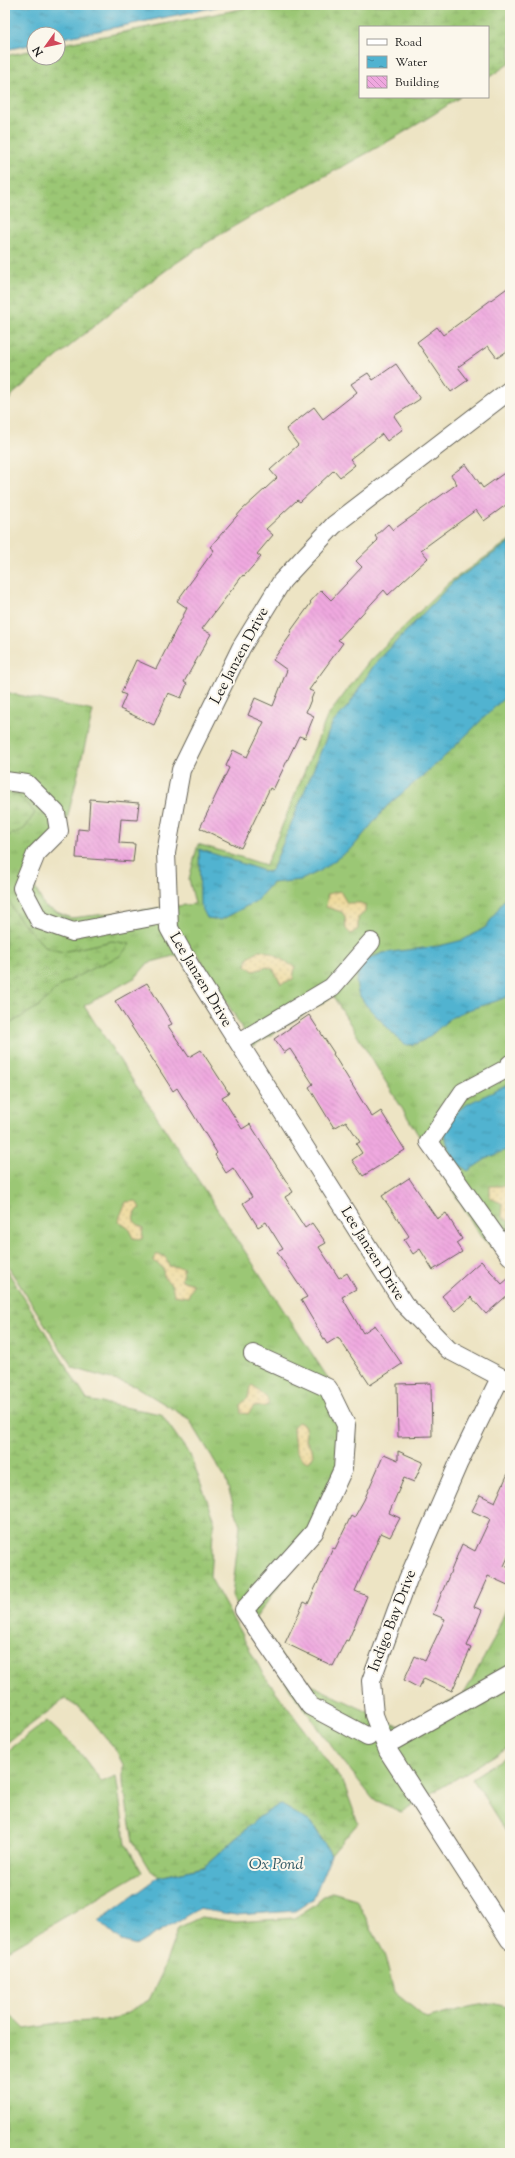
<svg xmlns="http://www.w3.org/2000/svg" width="515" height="2158" font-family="'Sorts Mill Goudy',serif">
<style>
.grass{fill:url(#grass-tufts);stroke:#5c7248}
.wetland{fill:url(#wetland-marsh);stroke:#5c7248}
.sand{fill:url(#sand-dots);stroke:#857b5d}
.park{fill:#9bc774;stroke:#5c7248}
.water{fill:url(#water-ripples);stroke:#366876}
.building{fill:url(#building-back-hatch)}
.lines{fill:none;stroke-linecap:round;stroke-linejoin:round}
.minor-casing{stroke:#656257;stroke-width:20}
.minor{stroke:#fff;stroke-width:18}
.labels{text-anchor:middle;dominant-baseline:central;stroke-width:4;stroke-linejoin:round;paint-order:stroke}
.street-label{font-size:15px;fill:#1c1c1c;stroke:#fbf7ec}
.water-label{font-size:16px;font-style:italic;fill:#315864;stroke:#fbf7ec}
</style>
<defs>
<pattern id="grass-tufts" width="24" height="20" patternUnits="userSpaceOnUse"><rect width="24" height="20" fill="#9bc774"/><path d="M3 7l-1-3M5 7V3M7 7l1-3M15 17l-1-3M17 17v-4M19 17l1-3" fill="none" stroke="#85aa64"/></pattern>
<pattern id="wetland-marsh" width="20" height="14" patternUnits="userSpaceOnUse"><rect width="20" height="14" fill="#9bc774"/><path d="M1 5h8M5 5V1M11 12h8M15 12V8" fill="none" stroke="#85aa64"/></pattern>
<pattern id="sand-dots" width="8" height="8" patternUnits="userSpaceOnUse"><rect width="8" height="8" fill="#eeda9e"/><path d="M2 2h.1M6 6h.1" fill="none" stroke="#ccba88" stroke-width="1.8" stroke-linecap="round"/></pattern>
<pattern id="water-ripples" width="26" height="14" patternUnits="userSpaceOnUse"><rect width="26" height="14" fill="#51b3d0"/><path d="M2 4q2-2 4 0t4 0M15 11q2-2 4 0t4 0" fill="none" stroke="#4291a8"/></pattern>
<pattern id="building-back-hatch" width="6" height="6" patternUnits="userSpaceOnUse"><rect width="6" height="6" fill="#efa8df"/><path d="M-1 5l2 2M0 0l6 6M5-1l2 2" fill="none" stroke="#cc90bf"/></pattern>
</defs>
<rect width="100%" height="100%" fill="#fbf7ec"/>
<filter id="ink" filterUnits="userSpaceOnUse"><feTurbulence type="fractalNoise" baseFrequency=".025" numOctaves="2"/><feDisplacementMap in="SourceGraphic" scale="8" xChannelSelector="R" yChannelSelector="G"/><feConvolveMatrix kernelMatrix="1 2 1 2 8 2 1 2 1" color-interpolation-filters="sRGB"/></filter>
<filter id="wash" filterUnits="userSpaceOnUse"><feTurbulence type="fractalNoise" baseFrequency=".012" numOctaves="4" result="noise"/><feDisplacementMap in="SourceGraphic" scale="16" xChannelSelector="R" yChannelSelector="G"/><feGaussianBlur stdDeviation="0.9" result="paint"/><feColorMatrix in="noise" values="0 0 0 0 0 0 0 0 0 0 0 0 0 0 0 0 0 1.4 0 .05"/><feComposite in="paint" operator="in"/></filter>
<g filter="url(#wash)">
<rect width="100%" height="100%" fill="#ede4c4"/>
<path class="grass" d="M510,540V1263L481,1237L333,996L253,1046L195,950L148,963L136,977L84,1006L345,1404L357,1441L341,1489L314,1537L255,1619L296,1678L400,1727L464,1694L493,1641L510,1599V1746L401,1812L373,1799L332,1747L251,1635L232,1595L240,1525L225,1478L189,1419L135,1386L73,1368L5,1262V692L93,711L61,845L41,866L34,886L45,907L71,918L195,904L189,879L198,844L266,865L327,717L370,660L451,581Z
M47,1721L77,1749L102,1782L116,1776L126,1844L142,1872L5,1952V1753Z
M332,1892L356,1899L384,1953L394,1992L427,2019L468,2007L492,2003L510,2008V2153H5V2009L25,2029L70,2022L113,2020L149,2000L162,1973L178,1928L201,1917L236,1922L294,1918L317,1904L321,1897Z"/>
<path class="wetland" d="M261,5H510V63L488,78V27H360V97H460C384,149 300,186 221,234C146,279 80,338 13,394L5,406V56L34,50V58H58V45Z
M5,792C20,794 26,802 35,813L24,829L5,837Z
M5,892L16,915L45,947L62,952L112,941L130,944L120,956L93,968L60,986L39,1006L5,1027Z
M5,1267L87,1400L161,1414L190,1455L214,1518L210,1577L263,1674L344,1784L358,1823L331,1855L312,1823L259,1817L204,1867L159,1877L149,1869L133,1842L123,1783V1765L116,1750L85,1712L65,1699L5,1744Z"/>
<path class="sand" d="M340,891L347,903H360L365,905V912L358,918V929L351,934L346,929L345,917L342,912L326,907L328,894Z
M260,950C274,952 282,961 295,967L293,979L281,984L273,969L267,967L254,971L246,966L248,957Z
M490,1186H506L510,1199V1222L502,1217L503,1204L490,1198Z
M136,1201L140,1208C130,1218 132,1221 143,1228L142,1239L133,1238L128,1228L118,1221L126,1202Z
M155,1255H161L166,1258L169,1266L184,1268L181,1280L193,1284L188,1297L174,1295L172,1285L164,1278L163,1268L154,1261Z
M252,1385L267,1398L269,1404L263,1407L254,1406L248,1414L241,1413L240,1405L248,1398L250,1387Z
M298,1422L304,1425L306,1432L305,1439L312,1449L313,1456L309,1462C294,1459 294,1440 293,1427Z"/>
<path class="park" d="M510,1754V1838L472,1778Z"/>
<path class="water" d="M5,5H226L58,39V34H34V44L5,50Z
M510,542V692L441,760L387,806L353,847L320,871L301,880L272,883L256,901L221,920L207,918L200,904L199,849L267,872L272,870L332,724L349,705L374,665L453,582Z
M510,882V995C492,1005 468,1007 451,1018C436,1029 425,1046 404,1045L366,1005L358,993L356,981L359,971L366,960L383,953L439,946L463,940L486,927L504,900Z
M510,1083V1148L486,1159L468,1171C457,1164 453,1158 448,1146C433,1107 489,1098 510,1083Z
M280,1804L312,1823L331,1855L313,1899L295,1911L236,1915L198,1909L137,1945L121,1941L99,1921L159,1877L204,1867L259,1817Z"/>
<g id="blocks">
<path class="building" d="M510,286V349L497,358L488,346L458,367L468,380L451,392L417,342L437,327L443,335Z
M396,364L420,399L394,416L403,429L387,441L382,434L350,459L355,465L340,477L334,470L300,502L297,500L266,529L273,535L257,554L261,557L244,576L243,575L202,629L211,634L184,682L187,684L181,698L168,693L154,725L120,709L126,695L121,693L136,660L156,669L187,608L177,601L214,550L210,547L242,510L277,478L270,470L298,445L286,429L314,407L323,419L357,392L351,384L368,373L373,380Z
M466,464L483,488L510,469V502L484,521L476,510L421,550L428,558L388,595L384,590L338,640L343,643L309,690L314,692L306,712L314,716L305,738L299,736L273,790L270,788L241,848L200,828L229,768L226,766L233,750L247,757L264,722L248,715L255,698L273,706L287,670L273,660L292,633L290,632L311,603L310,602L321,590L331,600L362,567L356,561L378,540L375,536L388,524L393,530L457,484L451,475Z
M90,799L139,803L137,820L121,819L119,843L135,844L133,862L76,858L78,829L88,830Z
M147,983L172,1024L168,1026L189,1057L201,1050L229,1093L222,1097L242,1129L250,1124L293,1192L285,1197L305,1228L312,1223L326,1243L319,1247L339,1278L347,1273L356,1289L342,1297L363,1333L375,1325L402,1364L370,1385L338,1337L327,1344L301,1300L307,1297L277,1252L283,1249L266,1222L258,1227L243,1203L252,1197L233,1168L226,1173L215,1155L217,1153L177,1088L173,1091L115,1001Z
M309,1015L334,1053L333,1054L372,1117L381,1111L405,1150L363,1176L352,1160L362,1153L356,1144L360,1142L346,1121L334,1128L309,1087L313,1084L290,1049L284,1053L274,1039Z
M409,1178L437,1219L446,1213L462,1239L456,1243L462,1252L433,1270L420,1249L413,1254L404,1240L409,1236L382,1196Z
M481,1261L502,1284L510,1277V1293L486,1314L471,1297L455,1311L442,1296Z
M431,1383L432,1436L398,1437L397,1384Z
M398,1451L423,1462L414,1482L404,1478L389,1513L400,1518L390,1537L381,1533L355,1591L367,1596L348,1641L346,1640L333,1666L285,1643L304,1602L308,1604L333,1548L335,1549L351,1516L354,1518L364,1500L384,1454L398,1460Z
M510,1469V1553L504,1566L510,1568V1586L488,1576L474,1607L482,1610L467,1646L471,1648L452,1691L424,1678L419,1688L404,1680L415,1656L425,1661L445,1619L433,1614L462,1544L475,1551L490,1519L472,1511L480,1495L495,1502Z"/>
</g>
</g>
<g filter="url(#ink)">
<use href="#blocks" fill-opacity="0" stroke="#656257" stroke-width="1"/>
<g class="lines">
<g class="minor-casing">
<path id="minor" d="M510,390L334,525L282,581L241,648L181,770L166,853L169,928L189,964L404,1304L449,1350L510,1382
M5,781L27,784L56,813L59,831L36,854L22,888L39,920L73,932L162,915
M243,1040L332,987L371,942
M510,1064L506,1069L463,1092L429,1142L510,1256
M253,1354L328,1388L346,1425L343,1469L314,1532L244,1610L310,1706L368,1737
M500,1378L459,1462L408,1579L371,1681L374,1715L388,1751L510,1940
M395,1740L510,1675"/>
</g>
<use href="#minor" class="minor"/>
</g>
</g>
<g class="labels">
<g class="street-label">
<text transform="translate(240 656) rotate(-62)">Lee Janzen Drive</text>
<text transform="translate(200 980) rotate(59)">Lee Janzen Drive</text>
<text transform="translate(372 1254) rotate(58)">Lee Janzen Drive</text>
<text transform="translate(393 1621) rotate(-69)">Indigo Bay Drive</text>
</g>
<g class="water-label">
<text x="276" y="1865">Ox Pond</text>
</g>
</g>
<rect width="515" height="2158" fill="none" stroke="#fbf7ec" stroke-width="20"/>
<rect x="359" y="26" width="130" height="72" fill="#fbf7ec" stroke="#a29f99"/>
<rect x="367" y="39" width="20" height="6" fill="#ffffff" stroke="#a29f99"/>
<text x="395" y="46" font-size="12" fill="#1c1c1c">Road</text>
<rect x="367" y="56" width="20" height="12" fill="url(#water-ripples)" stroke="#a29f99"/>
<text x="395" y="66" font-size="12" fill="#1c1c1c">Water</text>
<rect x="367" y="76" width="20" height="12" fill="url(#building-back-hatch)" stroke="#a29f99"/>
<text x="395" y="86" font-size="12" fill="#1c1c1c">Building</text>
<g transform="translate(46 46) rotate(237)"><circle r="19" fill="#fbf7ec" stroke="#a29f99"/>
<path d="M0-3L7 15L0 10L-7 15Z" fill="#d1495b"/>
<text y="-6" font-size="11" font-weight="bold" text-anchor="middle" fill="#1c1c1c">N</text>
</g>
</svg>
